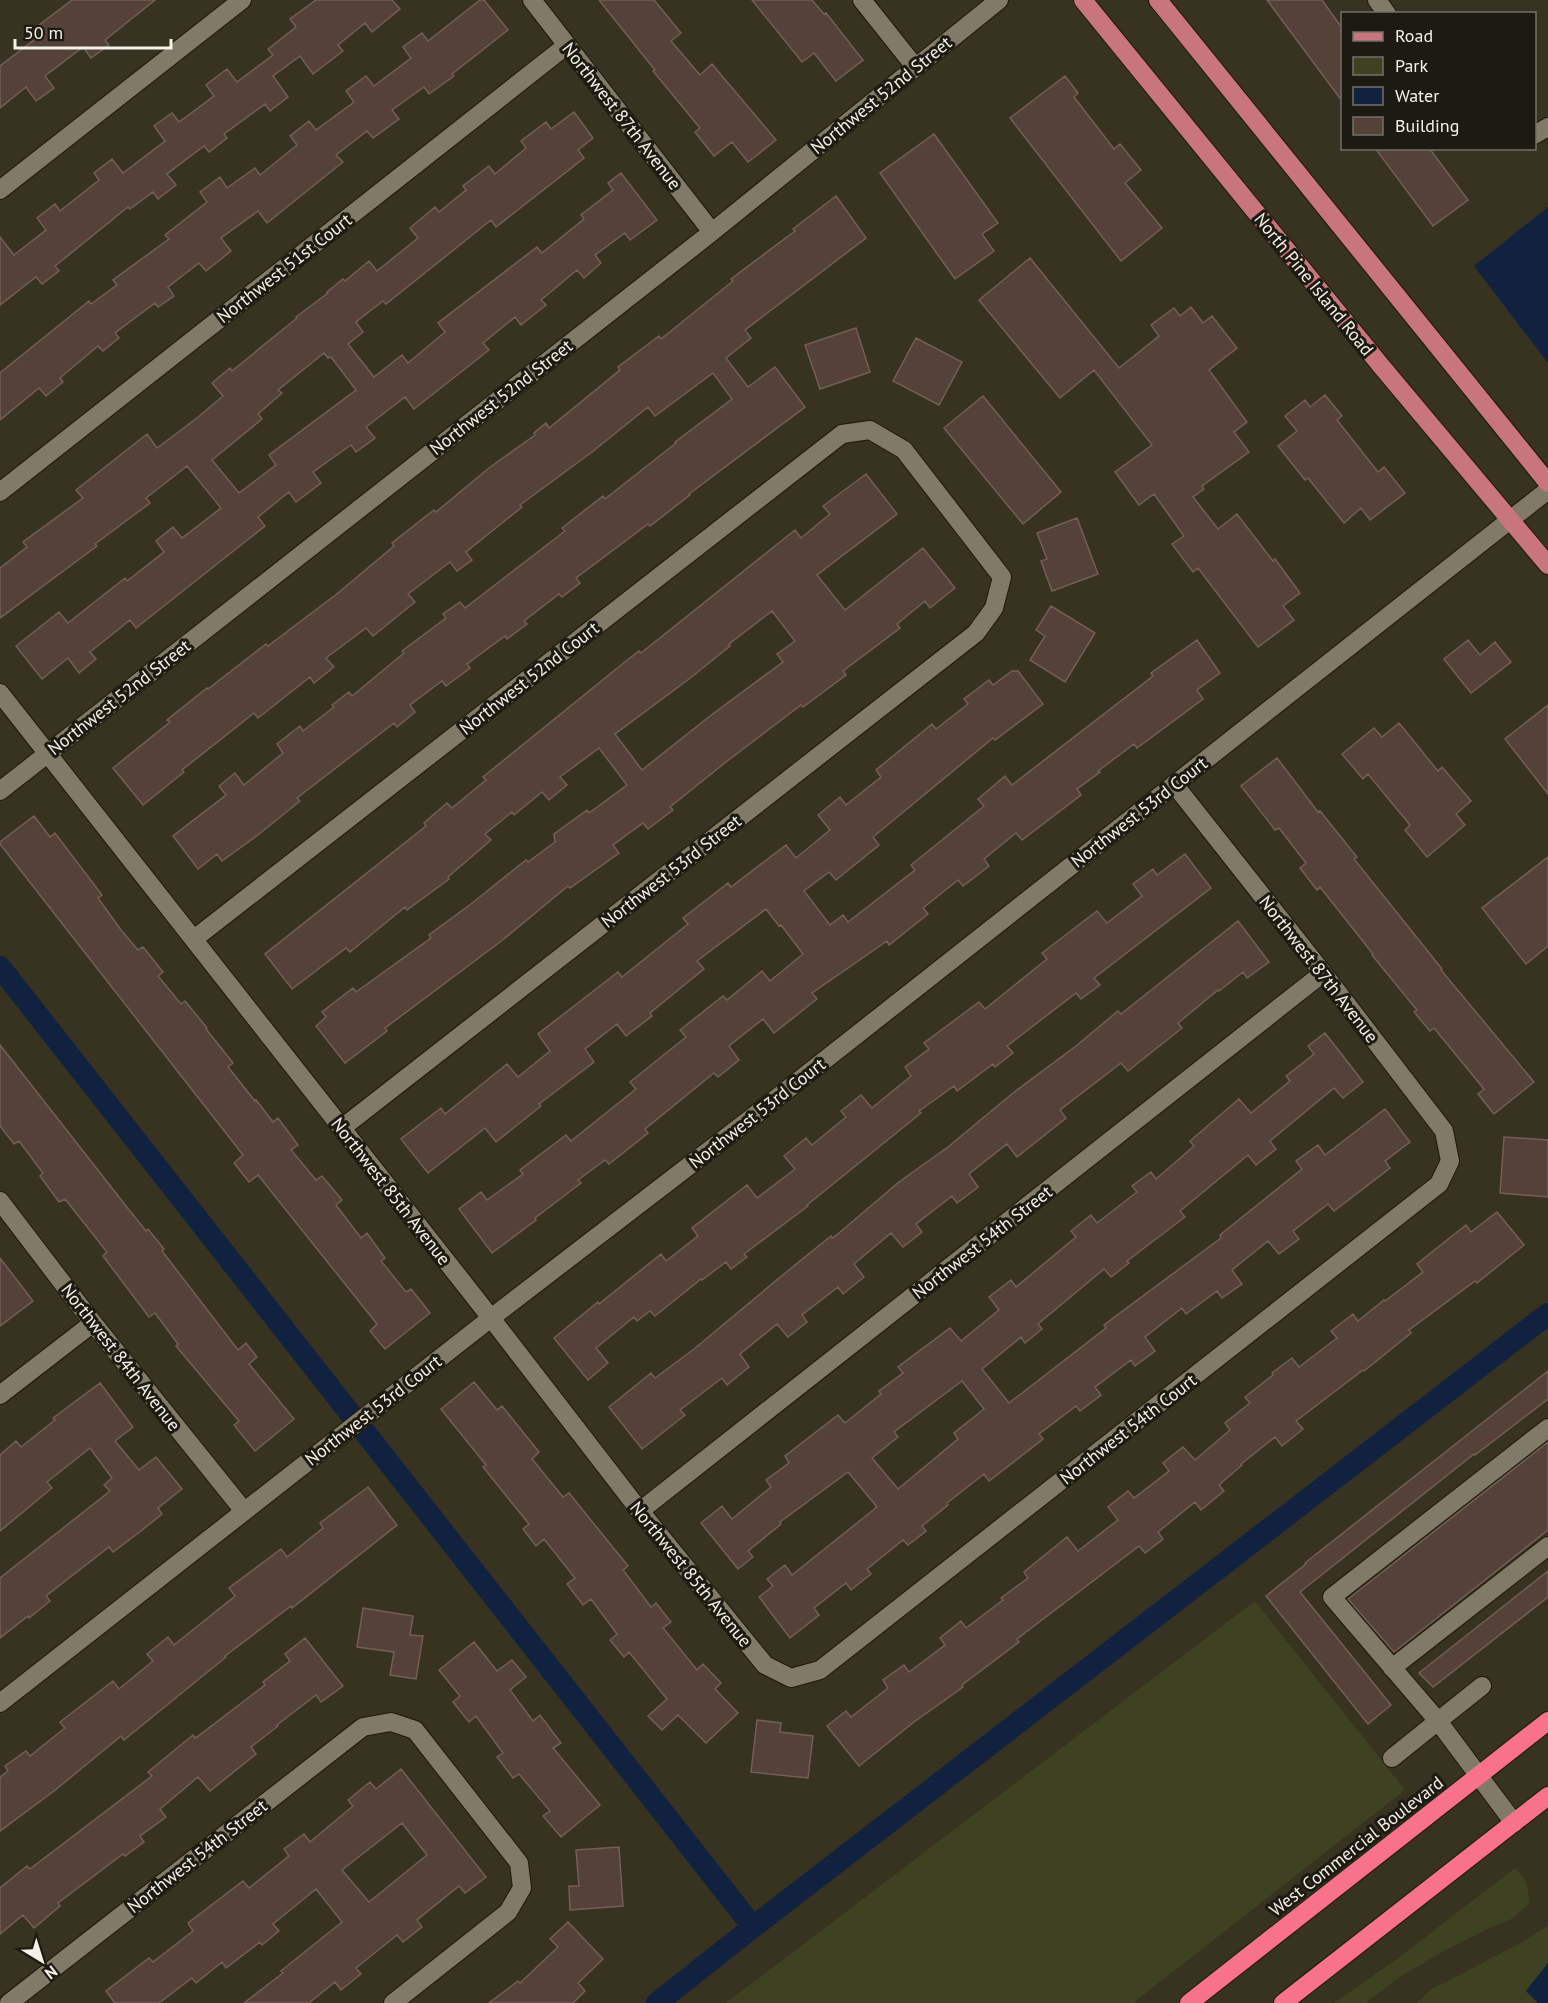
<svg xmlns="http://www.w3.org/2000/svg" width="1548" height="2003" font-family="'PT Sans',sans-serif">
<style>
.green{fill:#3f4222}
.water{fill:#112241}
.lines{fill:none;stroke-linecap:round;stroke-linejoin:round}
.canal{stroke:#112241;stroke-width:22}
.building{fill:#544138;stroke:#745f56;stroke-width:1.5;fill-rule:evenodd}
.minor-casing{stroke:#1f1908;stroke-width:20}
.major-casing{stroke:#1f1908;stroke-width:20}
.highway-casing{stroke:#1f1908;stroke-width:20}
.minor{stroke:#817a66;stroke-width:18}
.major{stroke:#c8757b;stroke-width:18}
.highway{stroke:#f87289;stroke-width:18}
.labels{text-anchor:middle;dominant-baseline:central;stroke-width:6;stroke-linejoin:round;paint-order:stroke}
.street-label{font-size:18px;fill:#f5f1e6;stroke:#1d1a12}
</style>
<rect width="100%" height="100%" fill="#383220"/>
<path class="green" d="M1255,1601L1405,1790L1133,2003H726Z
M1515,1868L1526,1881L1530,1903L1510,1920L1491,1927L1446,1950L1401,1976L1365,2003H1334L1397,1959Z
M1548,1926V1963L1526,1991L1538,2003H1417L1430,1990L1519,1944Z"/>
<path class="water" d="M1548,207V363L1474,266Z
M1548,1963V2003H1538L1526,1991Z"/>
<g class="lines">
<path class="canal" d="M0,967L753,1927
M657,2003L753,1927L1548,1314"/>
</g>
<path class="building" d="M72,0H155L105,40L109,45L91,58L83,47L45,76L54,88L36,101L26,87L0,108V66L39,36L34,29Z
M316,0H392L400,9L372,32L365,23L338,45L343,51L313,74L300,56L273,76L288,97L270,111L265,104L224,134L227,138L209,152L204,146L167,174L176,185L158,199L153,192L130,209L128,207L55,266L59,271L42,284L36,277L0,305V237L14,255L46,230L37,218L55,204L60,211L99,180L94,173L112,159L123,173L165,141L154,126L172,113L179,122L214,96L206,85L227,69L237,82L273,55L268,49L296,27L290,19Z
M480,0H484L508,30L452,74L454,76L429,94L424,87L392,110L399,119L373,138L367,131L336,155L343,162L267,223L258,211L221,238L231,251L206,271L199,263L168,287L174,296L158,307L155,303L115,333L119,338L103,351L98,346L60,378L63,382L46,396L39,388L0,420V373L89,301L91,304L117,285L113,280L169,239L165,235L207,202L200,192L220,177L227,188L255,168L260,175L297,145L290,136L309,121L316,130L354,102L346,91L366,76L374,86L411,58L403,47L422,33L428,41Z
M599,0H654L681,33L671,41L700,75L712,64L776,140L748,162L732,142L714,156L695,132L700,128L653,71L655,70Z
M752,0H812L824,14L826,13L863,60L836,81L814,53L802,62Z
M1267,0H1322L1342,28V101Z
M1065,76L1078,93L1074,97L1114,149L1120,144L1141,170L1125,183L1162,228L1121,261L1010,118Z
M574,112L593,138L578,150L584,158L496,227L491,220L386,304L383,301L356,322L363,332L348,344L374,377L402,355L408,363L445,332L438,323L537,247L542,253L584,219L581,215L613,190L608,183L621,173L657,220L630,240L625,233L595,255L601,263L584,278L577,270L541,300L546,305L521,325L515,317L483,343L489,350L414,409L405,397L366,427L375,438L356,452L351,445L313,472L321,483L296,502L289,492L258,517L265,526L136,628L130,620L90,652L96,659L79,673L68,658L42,679L16,646L59,612L68,623L125,578L127,581L164,552L156,541L173,527L182,538L221,508L187,466L146,498L150,503L95,544L97,546L0,618V568L27,547L23,542L83,498L76,490L147,434L157,448L197,418L223,396L212,383L230,368L232,371L297,318L296,317L328,293L327,292L343,279L345,281L369,261L377,271L418,238L410,228L435,207L439,212L466,190L463,186L489,166L495,174L526,148L521,141L546,122L551,129ZM324,353L328,358L331,357L356,390L269,455L276,465L239,493L212,460L262,419L258,414L282,393L278,390Z
M934,134L998,223L982,234L994,251L955,279L880,173Z
M1375,148H1429L1468,200L1433,226Z
M836,196L866,238L745,330L751,338L726,358L748,387L775,367L805,407L689,494L690,495L650,526L648,524L576,578L580,583L562,597L559,594L524,621L527,624L507,639L505,636L467,664L470,668L446,686L442,681L410,705L415,712L397,727L394,723L297,798L300,801L258,835L222,861L217,854L198,869L173,836L226,795L219,786L235,773L244,785L283,753L277,744L300,726L303,731L334,707L332,705L349,692L352,696L404,653L402,651L446,618L443,614L460,602L465,608L565,531L562,528L603,496L605,499L676,443L675,442L732,399L713,373L655,416L648,407L592,452L520,505L522,507L466,552L472,560L457,571L450,562L408,594L415,602L373,636L366,628L326,658L334,667L314,683L310,677L258,718L254,713L182,770L184,772L143,805L113,768L170,722L167,720L207,688L208,689L266,644L268,646L338,593L394,546L392,543L434,510L436,512L489,468L535,435L534,433L546,423L549,428L620,370L618,367L659,336L661,339L733,281L731,279L795,231L793,229Z
M1030,258L1119,368L1159,336L1151,325L1174,308L1180,316L1191,307L1203,323L1212,316L1237,348L1209,370L1247,422L1234,432L1249,452L1202,486L1204,489L1193,497L1218,529L1237,514L1273,561L1275,559L1300,593L1283,606L1294,620L1258,647L1198,568L1193,572L1172,544L1184,536L1154,494L1139,505L1115,472L1152,445L1094,370L1060,398L979,300Z
M856,328L870,372L820,389L805,345Z
M916,338L962,362L939,405L893,381Z
M1325,395L1342,416L1337,420L1378,472L1384,467L1405,493L1370,520L1361,508L1344,523L1308,478L1305,480L1278,446L1297,431L1285,416L1305,400L1310,407Z
M983,396L1061,492L1023,524L944,428Z
M866,474L897,514L817,575L845,610L923,548L955,588L930,608L925,601L897,624L900,628L843,671L846,675L803,707L801,705L726,762L670,807L673,810L648,829L643,823L613,845L619,853L570,888L568,886L500,942L385,1028L387,1031L345,1063L316,1026L326,1017L322,1012L353,988L356,992L431,938L429,935L471,904L526,860L528,862L555,842L554,834L587,810L589,813L627,785L599,748L560,777L567,785L549,800L542,792L514,815L512,812L485,834L491,840L448,877L449,879L407,910L405,907L350,952L346,948L292,989L265,954L426,826L424,823L447,803L452,808L486,780L483,777L626,661L639,651L641,653L795,530L801,538L830,514L823,506ZM772,611L795,641L777,654L783,662L710,716L642,770L615,734L689,679L730,646L729,644Z
M1077,518L1098,574L1052,591L1041,561L1047,559L1037,533Z
M1051,606L1095,633L1065,682L1030,660L1045,636L1036,630Z
M1197,640L1220,673L1197,690L1203,699L1137,748L1134,744L1098,771L1100,772L1077,789L1081,795L1022,840L1016,833L984,859L989,866L963,886L958,880L923,908L928,914L889,945L887,941L812,993L817,999L774,1033L763,1019L729,1046L739,1060L718,1077L714,1073L645,1129L648,1133L609,1164L605,1160L578,1180L581,1183L535,1218L536,1220L492,1253L459,1209L481,1192L487,1200L523,1174L520,1170L566,1135L571,1141L636,1089L630,1082L686,1037L680,1030L723,996L727,1000L762,971L770,981L803,954L781,925L779,926L766,909L697,961L704,969L650,1013L652,1016L626,1036L617,1024L585,1049L594,1062L539,1104L541,1106L496,1142L485,1128L428,1173L401,1139L441,1108L445,1114L507,1064L518,1077L550,1051L538,1034L618,972L622,977L688,924L683,918L728,883L731,887L786,845L796,858L830,830L818,815L840,797L846,805L881,777L876,770L932,724L936,729L968,704L964,699L989,680L993,685L1012,671H1018L1043,704L995,740L993,738L873,837L879,845L836,880L829,872L804,891L830,925L843,915L848,922L915,870L911,865L984,806L978,799L1005,776L1012,785L1153,676L1151,673Z
M1468,640L1480,655L1495,642L1511,662L1471,693L1444,659Z
M1548,705V794L1505,739Z
M1399,723L1438,771L1442,767L1471,801L1456,814L1465,825L1427,857L1405,830L1410,825L1368,774L1363,779L1342,754L1374,728L1382,737Z
M1277,758L1318,812L1320,811L1357,857L1354,859L1442,969L1441,970L1534,1082L1494,1114L1478,1094L1484,1089L1434,1028L1430,1031L1414,1012L1417,1010L1372,955L1373,954L1320,887L1317,890L1300,868L1306,863L1279,828L1275,830L1241,786Z
M34,816L50,837L55,833L102,895L98,898L121,930L138,950L143,947L163,972L158,976L181,1004L185,1001L207,1028L206,1029L233,1063L228,1067L255,1101L256,1100L273,1122L278,1118L298,1145L291,1150L316,1180L322,1176L342,1200L336,1205L361,1238L367,1233L385,1258L381,1261L406,1292L411,1289L430,1313L385,1349L370,1331L377,1324L258,1175L249,1182L234,1163L243,1155L0,844V842Z
M1185,854L1211,888L1094,978L1100,985L1081,999L1076,993L1007,1046L1013,1053L995,1067L993,1064L957,1091L954,1086L919,1111L921,1113L807,1205L808,1206L744,1254L747,1257L731,1269L726,1262L702,1280L701,1279L655,1316L650,1311L637,1321L634,1317L596,1348L608,1363L588,1380L554,1338L598,1302L599,1304L661,1254L666,1261L698,1236L692,1228L747,1185L757,1198L795,1169L784,1156L806,1138L812,1145L846,1117L841,1111L861,1095L872,1108L911,1076L905,1067L929,1049L924,1043L979,1002L985,1009L1047,959L1042,953L1097,911L1107,923L1142,896L1133,884L1153,869L1157,875Z
M1548,857V946L1526,964L1482,908Z
M1238,921L1269,962L1247,978L1243,972L1219,991L1218,990L1178,1023L1182,1028L1128,1071L1121,1063L1060,1110L1066,1118L1017,1157L1007,1144L969,1174L978,1187L957,1203L952,1196L916,1224L922,1232L903,1247L891,1233L854,1264L864,1277L843,1294L838,1287L802,1315L807,1322L788,1337L777,1324L740,1354L749,1367L727,1385L722,1378L680,1410L685,1415L642,1449L609,1407L651,1373L655,1378L694,1349L784,1274L831,1236L833,1238L899,1182L948,1147L1013,1093L1076,1046L1118,1011L1121,1014Z
M1325,1033L1363,1082L1343,1098L1334,1088L1270,1141L1276,1149L1256,1165L1248,1155L1180,1211L1185,1217L1127,1261L1129,1263L1111,1277L1104,1269L1038,1324L1042,1329L1025,1343L1021,1337L982,1369L1009,1403L1106,1328L1104,1325L1221,1238L1220,1235L1302,1169L1296,1161L1318,1145L1325,1155L1385,1109L1410,1142L1385,1161L1390,1168L1334,1211L1328,1204L1293,1231L1299,1239L1279,1254L1268,1241L1232,1270L1242,1284L1222,1298L1217,1291L1186,1314L1182,1308L1145,1337L1155,1351L1135,1366L1131,1360L1095,1387L1101,1395L1080,1411L1076,1406L1039,1434L1043,1439L989,1481L984,1474L947,1503L948,1505L922,1526L926,1531L908,1545L903,1540L867,1569L871,1574L851,1590L846,1583L814,1608L819,1615L790,1638L759,1597L773,1586L767,1579L785,1565L792,1575L877,1507L848,1472L780,1522L781,1524L748,1551L753,1557L738,1569L701,1523L722,1506L732,1519L771,1487L766,1480L789,1463L785,1456L838,1415L845,1423L881,1394L879,1391L903,1373L898,1367L950,1328L961,1341L999,1310L989,1297L1011,1280L1016,1287L1076,1237L1071,1231L1091,1215L1097,1223L1137,1192L1132,1186L1151,1172L1156,1179L1194,1146L1190,1141L1239,1099L1251,1113L1290,1081L1286,1076L1314,1054L1308,1046ZM962,1381L984,1409L954,1433L958,1439L898,1489L872,1458L898,1437L894,1432Z
M0,1045L126,1206L146,1231L148,1229L164,1249L162,1251L238,1350L246,1343L257,1357L249,1364L294,1419L255,1451L234,1425L239,1421L176,1346L178,1344L155,1313L149,1317L103,1256L107,1252L65,1199L59,1202L40,1176L43,1173L19,1141L14,1144L0,1126Z
M1504,1137L1548,1140V1197L1500,1193Z
M1497,1212L1524,1245L1477,1283L1475,1281L1409,1330L1411,1333L1364,1371L1363,1370L1296,1421L1303,1429L1282,1446L1275,1437L1241,1464L1242,1465L1219,1485L1224,1491L1201,1510L1195,1502L1158,1532L1163,1539L1145,1553L1139,1546L1017,1639L1019,1642L962,1685L963,1687L914,1722L859,1766L827,1726L846,1711L851,1717L888,1688L883,1680L904,1665L909,1672L945,1645L940,1638L961,1621L966,1628L1003,1600L1001,1598L1028,1578L1024,1572L1067,1537L1078,1551L1118,1520L1108,1507L1128,1491L1134,1498L1169,1471L1163,1463L1183,1447L1195,1460L1230,1430L1225,1423L1250,1403L1245,1397L1273,1375L1272,1373L1292,1358L1299,1367L1337,1338L1331,1331L1353,1314L1358,1321L1384,1300L1385,1301L1423,1272L1417,1264L1466,1225L1471,1232Z
M0,1258L33,1301L0,1326Z
M1548,1371V1399L1475,1455L1474,1454L1300,1592L1391,1705L1368,1724L1266,1596L1306,1564L1305,1563Z
M474,1382L497,1410L502,1406L539,1452L532,1459L563,1497L569,1493L628,1566L623,1570L651,1607L656,1603L671,1622L663,1628L697,1670L703,1664L721,1683L715,1689L738,1713L706,1743L678,1715L662,1730L648,1716L667,1699L629,1652L624,1657L610,1640L617,1634L591,1599L583,1605L567,1584L575,1578L544,1539L536,1546L523,1529L529,1524L483,1467L486,1465L441,1409Z
M100,1383L133,1427L115,1441L139,1470L156,1457L182,1489L158,1508L162,1514L141,1531L113,1552L109,1547L46,1596L50,1601L29,1618L28,1616L0,1638V1578L110,1491L104,1485L112,1478L90,1448L47,1482L52,1488L0,1531V1455L16,1441L21,1447L55,1420L53,1418Z
M1548,1442V1530L1394,1652L1348,1599Z
M368,1487L397,1525L292,1608L291,1606L225,1656L226,1657L124,1740L121,1736L54,1791L0,1831V1777L8,1771L5,1766L26,1751L30,1756L65,1728L60,1722L113,1681L119,1689L153,1661L147,1654L168,1637L174,1645L235,1596L229,1588L281,1549L287,1557L323,1528L320,1523Z
M1548,1571V1597L1433,1687L1419,1673Z
M363,1608L413,1616L410,1635L423,1636L416,1679L390,1675L394,1652L357,1647Z
M305,1638L343,1686L321,1702L316,1695L277,1725L278,1726L251,1747L256,1754L210,1791L198,1777L160,1809L166,1817L140,1836L144,1842L125,1856L123,1854L58,1903L60,1906L34,1928L23,1915L0,1934V1888L27,1866L30,1869L152,1776L148,1772L193,1735L195,1738L197,1737L265,1685L263,1682L290,1661L285,1654Z
M474,1642L497,1671L512,1660L526,1677L510,1690L533,1721L540,1715L561,1743L553,1748L600,1805L561,1837L543,1816L550,1811L519,1774L513,1778L497,1757L503,1753L476,1716L469,1722L453,1702L460,1696L439,1670Z
M757,1720L781,1723L780,1732L813,1736L808,1778L751,1772Z
M401,1769L486,1877L465,1893L459,1886L417,1920L422,1927L403,1942L397,1935L356,1968L361,1974L341,1990L335,1982L309,2003H244L283,1973L281,1971L342,1922L316,1889L273,1924L279,1931L262,1945L260,1942L226,1968L222,1962L196,1983L192,1978L159,2003H115L106,1991L149,1958L153,1962L193,1931L188,1923L243,1881L249,1888L289,1856L284,1849L304,1834L310,1842L353,1806L348,1800L370,1782L376,1789ZM402,1823L427,1855L369,1902L342,1870Z
M619,1847L623,1906L570,1910L569,1886H579L576,1850Z
M568,1922L603,1959L578,1983L585,1991L573,2003H489L518,1981L520,1983L558,1947L550,1939Z"/>
<g class="lines">
<g class="minor-casing">
<path id="minor" d="M532,0L712,232
M862,0L916,68
M1377,0L1387,14
M1534,135L1548,127
M0,190L242,0
M0,492L567,45
M0,693L491,1318L640,1511L765,1665L791,1678L820,1670L1439,1184L1450,1161L1444,1131L1323,973L1174,784
M0,791L712,232L999,0
M194,939L842,434L870,430L904,450L1002,577L994,608L976,633L342,1128
M0,1201L93,1323L244,1511
M0,1395L93,1323
M640,1511L1323,973
M1392,1668L1548,1546
M1482,1686L1438,1721L1332,1597L1548,1428
M0,1703L491,1318L750,1119L1548,490
M1392,1758L1438,1721L1514,1823
M9,2003L363,1727L391,1722L415,1730L519,1863L522,1888L508,1912L393,2003"/>
</g>
<g class="major-casing">
<path id="major" d="M1083,0L1382,367L1548,565
M1158,0L1548,483"/>
</g>
<g class="highway-casing">
<path id="highway" d="M1189,2003L1548,1721
M1283,2003L1548,1796"/>
</g>
<use href="#minor" class="minor"/>
<use href="#major" class="major"/>
<use href="#highway" class="highway"/>
</g>
<g class="labels">
<g class="street-label">
<text transform="translate(881 95) rotate(-39)">Northwest 52nd Street</text>
<text transform="translate(622 116) rotate(52)">Northwest 87th Avenue</text>
<text transform="translate(284 268) rotate(-38)">Northwest 51st Court</text>
<text transform="translate(1314 284) rotate(51)">North Pine Island Road</text>
<text transform="translate(501 397) rotate(-38)">Northwest 52nd Street</text>
<text transform="translate(529 678) rotate(-38)">Northwest 52nd Court</text>
<text transform="translate(119 697) rotate(-38)">Northwest 52nd Street</text>
<text transform="translate(1139 812) rotate(-38)">Northwest 53rd Court</text>
<text transform="translate(671 871) rotate(-38)">Northwest 53rd Street</text>
<text transform="translate(1319 969) rotate(52)">Northwest 87th Avenue</text>
<text transform="translate(757 1113) rotate(-38)">Northwest 53rd Court</text>
<text transform="translate(391 1191) rotate(52)">Northwest 85th Avenue</text>
<text transform="translate(982 1242) rotate(-38)">Northwest 54th Street</text>
<text transform="translate(121 1357) rotate(52)">Northwest 84th Avenue</text>
<text transform="translate(373 1410) rotate(-38)">Northwest 53rd Court</text>
<text transform="translate(1128 1429) rotate(-38)">Northwest 54th Court</text>
<text transform="translate(691 1574) rotate(51)">Northwest 85th Avenue</text>
<text transform="translate(1356 1846) rotate(-38)">West Commercial Boulevard</text>
<text transform="translate(197 1856) rotate(-38)">Northwest 54th Street</text>
</g>
</g>
<rect x="1341" y="12" width="195" height="138" fill="#1d1a12" stroke="#737067" stroke-width="1.5"/>
<rect x="1353" y="32" width="30" height="9" fill="#c8757b" stroke="#737067" stroke-width="1.5"/>
<text x="1395" y="42" font-size="18" fill="#f5f1e6">Road</text>
<rect x="1353" y="57" width="30" height="18" fill="#3f4222" stroke="#737067" stroke-width="1.5"/>
<text x="1395" y="72" font-size="18" fill="#f5f1e6">Park</text>
<rect x="1353" y="87" width="30" height="18" fill="#112241" stroke="#737067" stroke-width="1.5"/>
<text x="1395" y="102" font-size="18" fill="#f5f1e6">Water</text>
<rect x="1353" y="117" width="30" height="18" fill="#544138" stroke="#737067" stroke-width="1.5"/>
<text x="1395" y="132" font-size="18" fill="#f5f1e6">Building</text>
<g transform="translate(42 1961) rotate(142)" stroke="#1d1a12" stroke-width="4.5" paint-order="stroke">
<path d="M0-4.5L10 22L0 15L-10 22Z" fill="#f5f1e6"/>
<text y="-9" font-size="16" font-weight="bold" text-anchor="middle" fill="#f5f1e6">N</text>
</g>
<path d="M15 39v9h156v-9" fill="none" stroke="#f5f1e6" stroke-width="3"/>
<text x="24" y="39" font-size="18" fill="#f5f1e6" stroke="#1d1a12" stroke-width="4.5" paint-order="stroke">50 m</text>
</svg>
